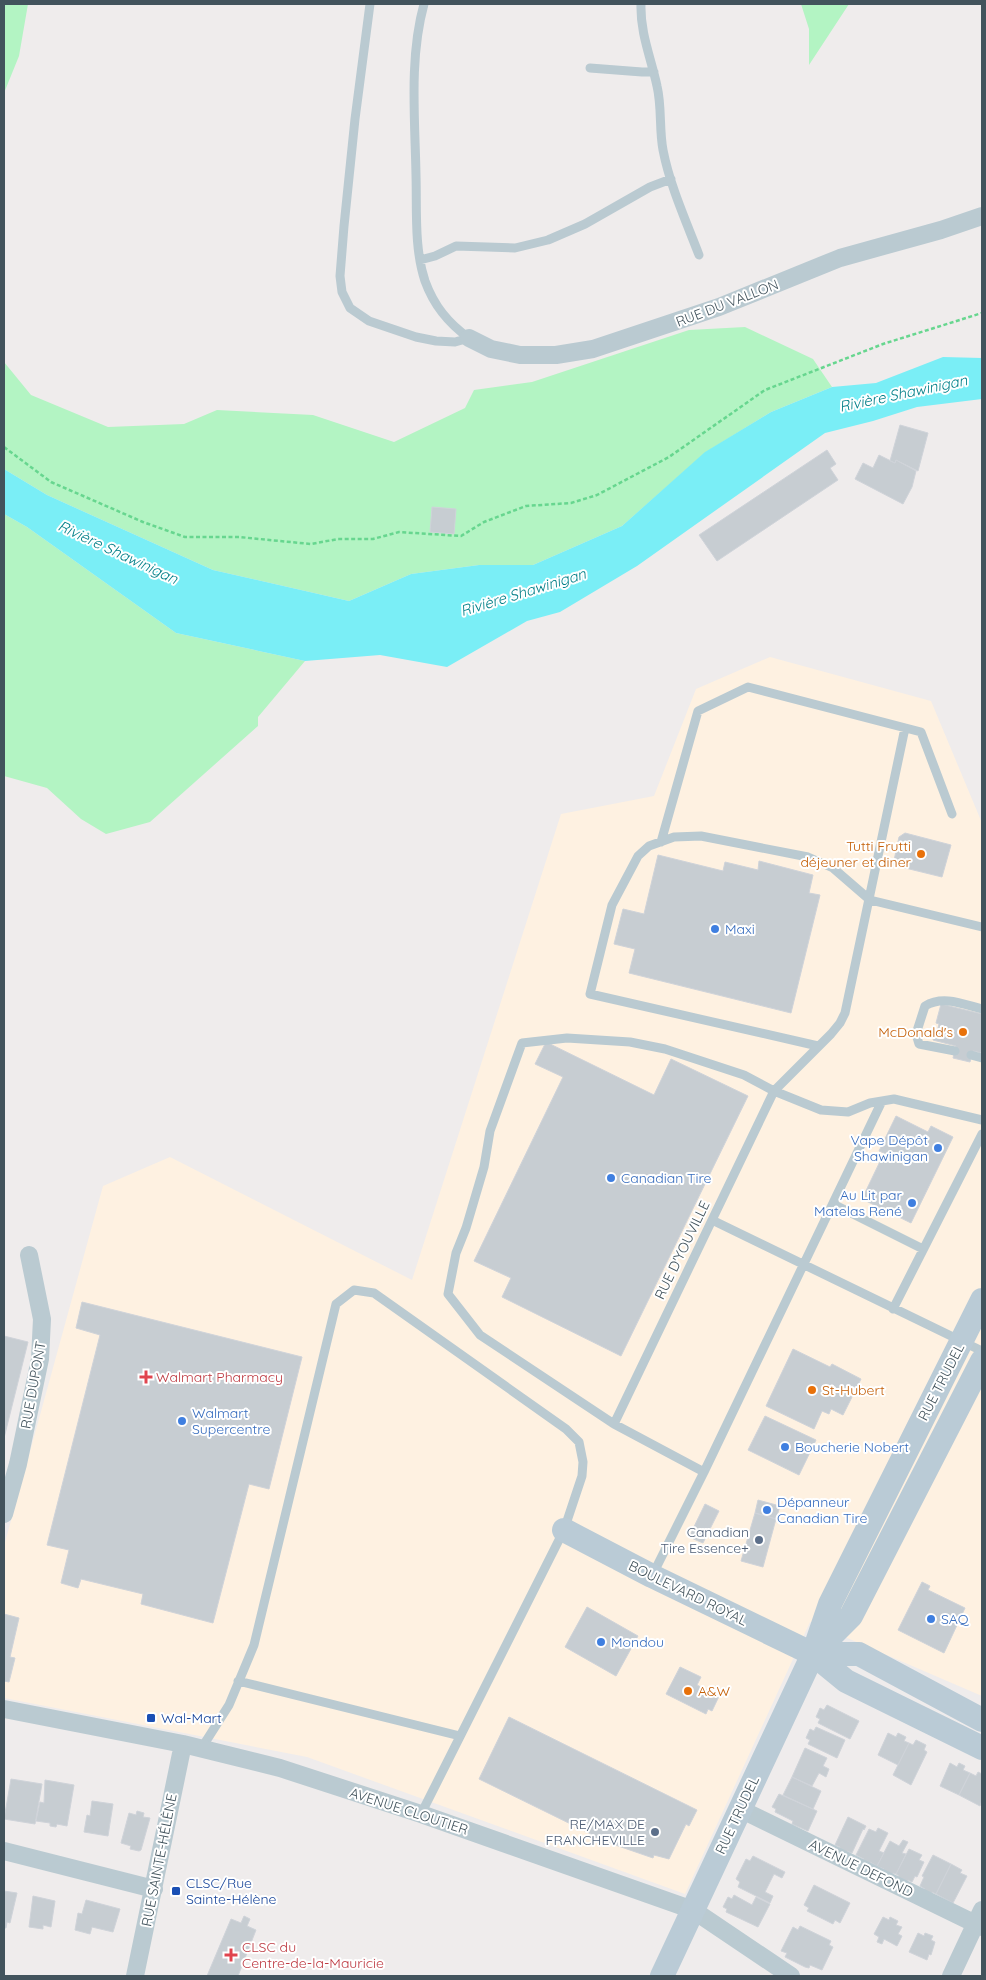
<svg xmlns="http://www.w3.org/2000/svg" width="986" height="1980" font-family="Quicksand,sans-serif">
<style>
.commercial{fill:#fef1e1}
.green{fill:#b3f4c3}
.water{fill:#7aeef6}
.building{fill:#c7cdd2;stroke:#cfd3d9}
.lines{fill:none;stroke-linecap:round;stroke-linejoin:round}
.path{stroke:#67d68f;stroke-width:2.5;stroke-dasharray:4 2.5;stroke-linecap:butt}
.lane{stroke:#bacad1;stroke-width:9}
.street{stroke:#bacad1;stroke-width:18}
.secondary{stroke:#bacbd6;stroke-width:24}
.food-dot{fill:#e8710a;stroke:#fff;stroke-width:2}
.shop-dot{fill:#3f7fe0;stroke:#fff;stroke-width:2}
.health-dot{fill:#e0444e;stroke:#fff;stroke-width:2}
.service-dot{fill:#5c6f8a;stroke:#fff;stroke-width:2}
.transit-dot{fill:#1a4fb4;stroke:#fff;stroke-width:2}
.labels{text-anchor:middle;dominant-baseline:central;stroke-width:4;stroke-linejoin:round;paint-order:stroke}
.street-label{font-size:14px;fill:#42535c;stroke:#fff}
.food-label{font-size:14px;fill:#c56008;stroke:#fff;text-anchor:end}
.shop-label{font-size:14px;fill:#366cbe;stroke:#fff;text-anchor:start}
.health-label{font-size:14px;fill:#be3a42;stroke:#fff;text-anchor:start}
.service-label{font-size:14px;fill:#4e5e75;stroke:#fff;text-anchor:end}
.transit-label{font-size:14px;fill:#164399;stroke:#fff;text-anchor:start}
.water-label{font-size:15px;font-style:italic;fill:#048089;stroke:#fff}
</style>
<rect width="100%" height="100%" fill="#efecec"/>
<path class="commercial" d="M770,657L931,701L982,823V1696L810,1622L685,1894L307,1757L4,1698V1546L103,1186L170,1157L412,1280L561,814L654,796L696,689Z"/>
<path class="green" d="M4,4H28L19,56L4,93Z
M801,4H849L809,65V29Z
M745,327L813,359L832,387L771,412L706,452L622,526L533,565H479L411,574L349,601L213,570L47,495L4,469V362L31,395L108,427L184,424L217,410L313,415L394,442L465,408L474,390L532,382L689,330Z
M4,514L27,527L176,633L305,661L258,717V726L150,822L106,834L81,819L47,788L4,776Z"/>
<path class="water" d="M943,357L982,358V399L917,407L873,421L825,433L637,566L560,612L527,621L447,667L380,655L305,661L176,633L27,527L4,514V469L47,495L213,570L349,601L411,574L479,565H533L622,526L705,452L771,412L832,387L876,383Z"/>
<path class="building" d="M900,425L928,433L918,471L896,460L895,463L890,461Z
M827,450L836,464L830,468L838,480L717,561L699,535Z
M879,455L895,463L896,460L916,471L912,487L903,504L855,479L863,463L873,468Z
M432,507L456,509L454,534L430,532Z
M905,833L951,845L942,877L893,865L899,837Z
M658,855L723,871L725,862L758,870L759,861L813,875L809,893L820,895L791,1013L629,973L635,949L614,944L623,909L644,914Z
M941,1004L982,1014V1053L973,1051L970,1062L953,1058L956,1046L933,1040L934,1035L936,1036L939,1024L936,1023Z
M546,1042L654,1095L671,1059L748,1096L621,1356L502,1297L511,1278L474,1261L563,1077L535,1064Z
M896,1116L928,1132L931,1126L953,1137L911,1223L862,1199L884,1153L879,1151Z
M82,1302L302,1357L269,1489L249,1484L213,1623L141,1604L143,1594L81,1579L78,1588L61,1583L69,1550L47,1545L100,1335L76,1328Z
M4,1336L28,1342L4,1438Z
M793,1349L830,1367L832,1364L861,1379L843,1415L831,1409L829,1414L822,1411L814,1429L766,1406Z
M765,1416L816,1440L799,1475L748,1450Z
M758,1500L780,1506L776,1519L755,1513Z
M705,1504L719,1511L703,1543L689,1537Z
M755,1513L776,1519L763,1567L741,1561Z
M922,1582L930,1586L928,1590L965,1608L944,1653L898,1630Z
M587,1607L638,1636L616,1676L565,1647Z
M4,1614L19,1618L10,1657L15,1658L9,1682L4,1681Z
M680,1667L701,1677L697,1685L712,1693L715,1686L722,1690L712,1711L708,1709L706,1714L666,1694Z
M827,1705L859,1721L850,1739L818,1723L820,1719L816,1717L820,1708L824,1710Z
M509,1717L697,1810L689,1826L686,1824L669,1859L654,1855L653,1858L598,1839L591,1836V1834L479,1779Z
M816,1727L845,1740L837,1758L808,1744L810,1740L806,1738L810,1729L814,1731Z
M888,1733L896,1737L898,1733L906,1737L904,1741L909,1743L898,1765L878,1755Z
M916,1740L926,1745L924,1750L927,1752L911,1785L893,1775L909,1743L913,1745Z
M805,1748L827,1758L823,1766L829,1769L826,1777L819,1773L812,1786L792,1777Z
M950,1763L957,1767L959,1763L965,1766L963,1770L970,1773L959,1795L940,1786Z
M978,1772L982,1774V1800L980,1806L959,1795L970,1773L976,1776Z
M792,1777L821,1791L813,1809L783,1795Z
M11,1779L42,1784L35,1824L4,1819Z
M45,1780L74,1785L67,1826L57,1824L56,1827L50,1826V1823L36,1821L40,1802L44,1803Z
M779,1794L817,1811L808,1831L792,1824L793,1821L775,1812L776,1809L772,1807Z
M92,1801L113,1804L108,1836L84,1832L87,1815L90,1816Z
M137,1811L144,1813L143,1817L150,1818L141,1850L139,1851L130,1849L131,1846L121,1843L129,1813L136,1815Z
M848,1817L866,1826L864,1830L863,1829L852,1853L847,1851L845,1854L838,1851L840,1847L835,1845Z
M878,1828L888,1833L879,1851L884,1853L877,1866L870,1862L869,1866L862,1863L864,1859L856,1855L869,1829L876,1832Z
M903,1840L908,1842L902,1853L906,1854L896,1874L893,1873L891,1877L882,1873L884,1869L877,1866L890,1841L899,1846Z
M909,1849L922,1855L919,1860L924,1862L917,1877L915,1876L912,1882L908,1880L906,1884L897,1879L899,1876L896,1874Z
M933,1855L951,1864L936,1894L932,1892L931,1896L923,1892L925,1889L920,1886L924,1877L922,1876Z
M753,1856L785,1872L782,1878L774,1874L765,1892L773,1896L770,1903L738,1887L740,1882L736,1879L746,1859L750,1861Z
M951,1864L962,1870L960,1873L967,1876L953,1903L936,1894Z
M814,1885L850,1903L840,1923L835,1920L833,1924L807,1911L809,1908L804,1905Z
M4,1891L17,1893L10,1923L7,1922L6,1928H4Z
M734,1895L752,1905L756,1897L770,1904L758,1927L726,1912L727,1909L723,1907L728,1897L732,1899Z
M33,1896L55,1901L51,1927L43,1925V1929L29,1927Z
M86,1900L120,1909L113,1932L92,1927L90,1934L75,1930L78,1913L82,1914Z
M244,1916L250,1919L247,1926L256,1930L238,1976H207L231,1919L241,1923Z
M883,1917L889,1920L890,1917L898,1921L896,1925L902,1927L898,1934L902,1936L897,1946L884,1939L882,1944L877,1942L879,1937L874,1934Z
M800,1926L831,1941L829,1945L833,1947L822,1970L810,1965L809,1968L805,1967L785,1957L787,1953L781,1951L793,1927L798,1930Z
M918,1933L924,1936L925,1933L933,1936L931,1940L935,1942L931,1955L929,1954L927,1960L909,1952Z"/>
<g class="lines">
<path class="path" d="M4,447L51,482L143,522L185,537H239L311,544L338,539H373L399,532L461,536L484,522L526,506L571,503L597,495L669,457L765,390L883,344L982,313"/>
<path class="lane" d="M370,4L355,119L344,226L340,276L342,292L350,308L369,321L416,337L436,341L455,342L469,338C448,323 434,306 425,281C414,248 417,210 416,175C415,119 409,58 424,4
M641,4C640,33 651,58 657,86C662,107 659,129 663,150C670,186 686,221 699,255
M590,68L642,72H654
M420,260L435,256L456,246L515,248L548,240L585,224L650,187L671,179
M661,842L698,711L748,687L921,732L952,814
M818,1046L590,994L612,905L638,856L649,846L674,837L701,836L808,857L833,868L870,900L982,927
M955,1051L919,1044L916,1034L925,1006C943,995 963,1004 982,1009
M971,1055L982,1058
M833,1204L923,1249
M712,1220L982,1351
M893,1309L982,1134
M614,1424L480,1335L448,1294L456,1253L466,1228L484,1167L490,1131L522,1043L567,1038L630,1042L665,1049L744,1075L774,1091L821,1110L848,1112L870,1103L894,1099L982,1120
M704,1472L882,1101
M652,1576L704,1472L614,1424L774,1091L831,1034L840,1023L845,1013L905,728
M238,1681L460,1736
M201,1749L229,1705L254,1645L336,1304L354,1290L374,1293L566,1429L579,1442L583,1462L582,1476L564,1530L421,1814"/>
<path class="street" d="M469,338L491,349L520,355H556L593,349L719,307L840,258L941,230L982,216
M4,1514L18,1464L40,1359L42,1319L29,1255
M4,1709L183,1744L280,1768L421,1814L693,1910L791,1976
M740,1809L982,1927
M4,1851L154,1889
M135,1976L183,1744
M951,1976L982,1910"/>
<path class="secondary" d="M564,1530L652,1576L813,1654L846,1681L982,1748
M816,1651L851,1616L982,1361
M813,1654H859L982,1720
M662,1976L813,1654L830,1604L982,1300"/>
</g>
<g class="food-dot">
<circle cx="921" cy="854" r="5"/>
<circle cx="963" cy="1032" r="5"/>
<circle cx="812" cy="1390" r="5"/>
<circle cx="688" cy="1691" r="5"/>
</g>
<g class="shop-dot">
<circle cx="715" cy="929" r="5"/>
<circle cx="938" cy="1148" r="5"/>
<circle cx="611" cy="1178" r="5"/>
<circle cx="912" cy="1203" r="5"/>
<circle cx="182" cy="1421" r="5"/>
<circle cx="785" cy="1447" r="5"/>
<circle cx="767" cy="1510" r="5"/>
<circle cx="931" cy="1619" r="5"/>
<circle cx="601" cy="1642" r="5"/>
</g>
<g class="health-dot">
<path d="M143.5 1369.5h5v5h5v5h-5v5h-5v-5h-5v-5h5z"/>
<path d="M228.5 1947.5h5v5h5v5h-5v5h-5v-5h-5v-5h5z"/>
</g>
<g class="service-dot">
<circle cx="759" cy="1540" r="5"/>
<circle cx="655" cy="1832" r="5"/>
</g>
<g class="transit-dot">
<rect x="146" y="1713" width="10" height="10" rx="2.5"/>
<rect x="171" y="1886" width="10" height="10" rx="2.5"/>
</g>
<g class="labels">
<g class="street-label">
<text transform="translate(727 303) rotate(-21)">RUE DU VALLON</text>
<text transform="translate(682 1250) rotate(-64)">RUE D'YOUVILLE</text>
<text transform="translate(941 1382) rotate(-63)">RUE TRUDEL</text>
<text transform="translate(33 1385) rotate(-80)">RUE DUPONT</text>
<text transform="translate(688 1593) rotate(26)">BOULEVARD ROYAL</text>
<text transform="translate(409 1811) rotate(18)">AVENUE CLOUTIER</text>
<text transform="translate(737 1815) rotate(-65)">RUE TRUDEL</text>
<text transform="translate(159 1860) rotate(-79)">RUE SAINTE-HÉLÈNE</text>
<text transform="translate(861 1868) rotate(26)">AVENUE DEFOND</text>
</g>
<g class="food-label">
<text x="911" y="846">Tutti Frutti<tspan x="911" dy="16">déjeuner et diner</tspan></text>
<text x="953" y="1032">McDonald's</text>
<text x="822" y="1390" text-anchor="start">St-Hubert</text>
<text x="698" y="1691" text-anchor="start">A&amp;W</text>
</g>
<g class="shop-label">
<text x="725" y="929">Maxi</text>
<text x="928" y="1140" text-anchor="end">Vape Dépôt<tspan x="928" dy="16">Shawinigan</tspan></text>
<text x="621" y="1178">Canadian Tire</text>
<text x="902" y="1195" text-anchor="end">Au Lit par<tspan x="902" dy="16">Matelas René</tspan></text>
<text x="192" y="1413">Walmart<tspan x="192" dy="16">Supercentre</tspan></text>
<text x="795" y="1447">Boucherie Nobert</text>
<text x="777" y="1502">Dépanneur<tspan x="777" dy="16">Canadian Tire</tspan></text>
<text x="941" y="1619">SAQ</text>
<text x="611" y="1642">Mondou</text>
</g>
<g class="health-label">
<text x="156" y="1377">Walmart Pharmacy</text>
<text x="242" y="1947">CLSC du<tspan x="242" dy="16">Centre-de-la-Mauricie</tspan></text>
</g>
<g class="service-label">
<text x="749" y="1532">Canadian<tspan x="749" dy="16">Tire Essence+</tspan></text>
<text x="645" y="1824">RE/MAX DE<tspan x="645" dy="16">FRANCHEVILLE</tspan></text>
</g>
<g class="transit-label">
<text x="161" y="1718">Wal-Mart</text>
<text x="186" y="1883">CLSC/Rue<tspan x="186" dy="16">Sainte-Hélène</tspan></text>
</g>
<g class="water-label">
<text transform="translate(903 393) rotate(-12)">Rivière Shawinigan</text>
<text transform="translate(118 552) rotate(25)">Rivière Shawinigan</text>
<text transform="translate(523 592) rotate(-17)">Rivière Shawinigan</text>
</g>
</g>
<rect width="986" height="1980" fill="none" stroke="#42535c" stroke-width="10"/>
</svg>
